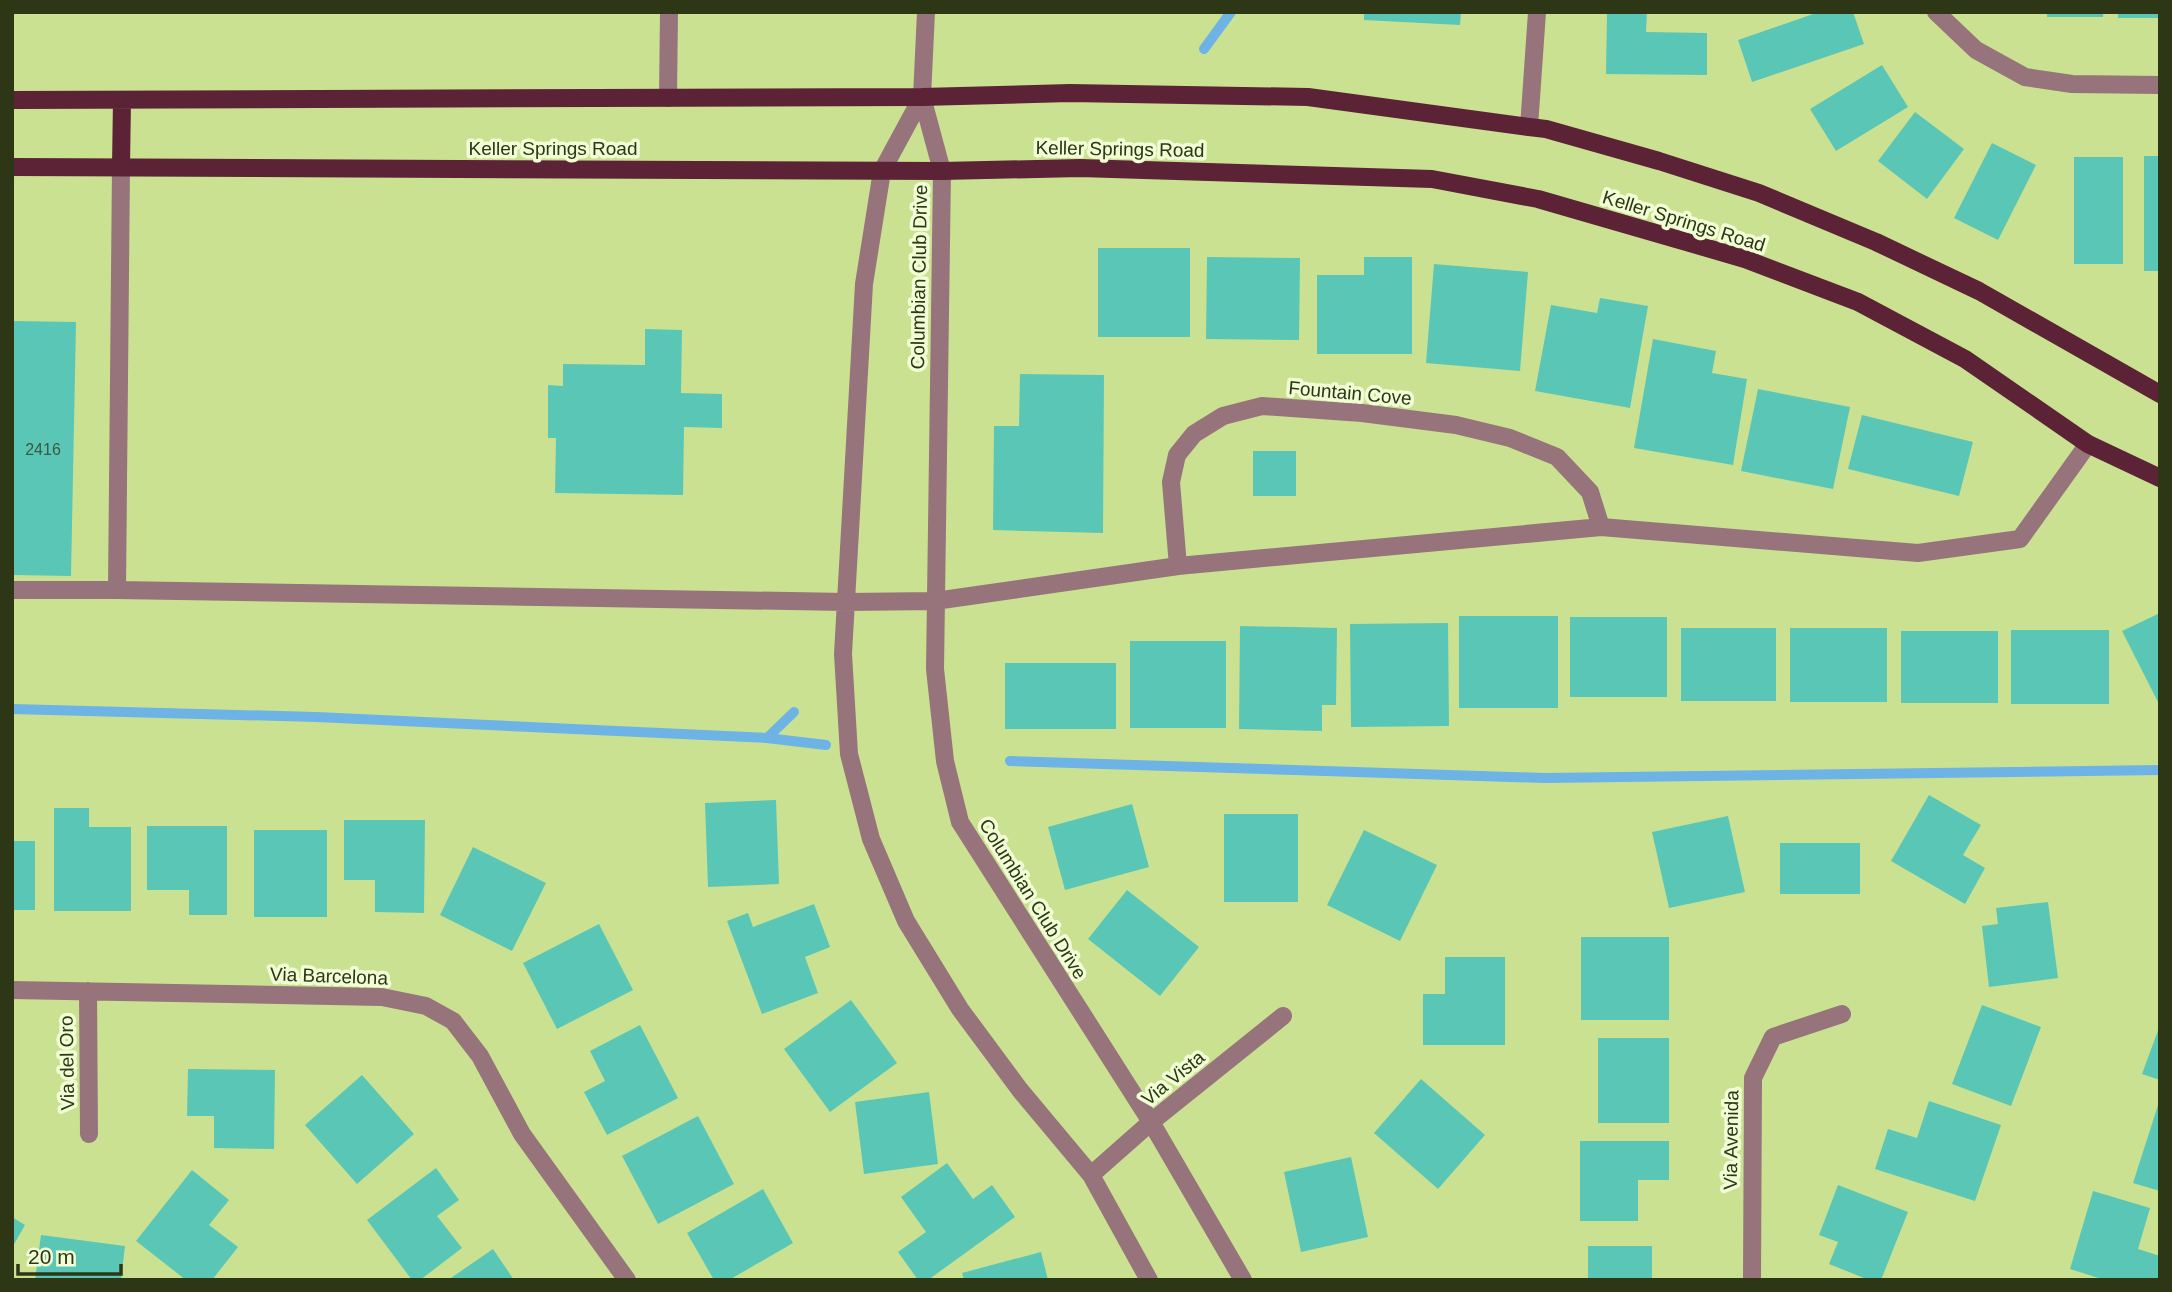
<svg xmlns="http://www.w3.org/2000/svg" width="2172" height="1292" font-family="Helvetica,sans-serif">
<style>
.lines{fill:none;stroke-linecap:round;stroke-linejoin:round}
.stream{stroke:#6db3e6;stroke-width:10}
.building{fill:#5ac7b6}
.minor{stroke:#97737c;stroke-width:18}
.major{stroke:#5c2236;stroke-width:18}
.labels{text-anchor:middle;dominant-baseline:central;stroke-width:7;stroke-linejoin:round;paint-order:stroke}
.number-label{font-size:16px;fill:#385a3d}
.street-label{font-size:19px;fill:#2d3615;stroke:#f0fdd5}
</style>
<rect width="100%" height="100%" fill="#cae191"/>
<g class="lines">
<path class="stream" d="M1204,49L1231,12
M12,709L316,717L767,738L826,745
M767,738L794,712
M1010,761L1545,778L2160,770"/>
</g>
<path class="building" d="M1364,12H1461L1460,25L1364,20Z
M1607,12H1647L1646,32L1707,33V75L1606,74Z
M1819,12H1853L1864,44L1752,82L1738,40Z
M2047,12H2103V17H2047Z
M2118,12H2160V18H2118Z
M1882,65L1908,107L1836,151L1810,109Z
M1915,112L1964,149L1927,199L1878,161Z
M1992,143L2036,165L1998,240L1954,218Z
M2144,156H2160V271H2144Z
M2074,157H2123V264H2074Z
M1098,248H1190V337H1098Z
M1207,257L1300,258L1299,340L1206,339Z
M1364,257H1412V354H1317V275H1364Z
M1434,264L1528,272L1520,371L1426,363Z
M1600,298L1648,306L1630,408L1535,391L1551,305L1597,313Z
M12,321L76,322L71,576L12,575Z
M645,329L682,330L681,393L722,394V428L684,427L683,495L555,493L556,438H548V385L563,386V364L645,365Z
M1653,339L1716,351L1712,373L1747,379L1733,465L1634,448Z
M1020,374L1104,375L1103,533L993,530L994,426H1019Z
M1758,389L1850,407L1833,489L1741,471Z
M1862,415L1973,442L1959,496L1848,469Z
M1253,451H1296V496H1253Z
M2160,613V706L2122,631Z
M1459,616H1558V708H1459Z
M1570,617H1667V697H1570Z
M1448,623L1449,726L1351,727L1350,624Z
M1240,626L1337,628L1336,705H1322V731L1239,729Z
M1681,628H1776V701H1681Z
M1790,628H1887V702H1790Z
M2011,630H2109V704H2011Z
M1901,631H1998V703H1901Z
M1130,641H1226V728H1130Z
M1005,663H1116V729H1005Z
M1929,795L1981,825L1963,855L1985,868L1965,904L1891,861Z
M776,800L779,884L708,887L705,803Z
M1132,804L1149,867L1065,890L1048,827Z
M54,808H89V827H131V911H54Z
M1224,814H1298V902H1224Z
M1728,816L1745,892L1669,908L1652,832Z
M344,820H425L424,913L375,912V880H344Z
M147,826H227V915H189V890H147Z
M254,830H327V917H254Z
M1364,830L1437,865L1400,941L1327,905Z
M12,841H35V910H12Z
M1780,843H1860V894H1780Z
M473,847L546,883L512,951L440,915Z
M1127,890L1199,947L1160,996L1088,939Z
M2048,902L2058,978L1989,987L1982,926L1998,924L1996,908Z
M814,904L830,947L805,957L818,993L762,1014L727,921L748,913L753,927Z
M599,924L633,990L557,1029L523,963Z
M1581,937H1669V1020H1581Z
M1445,957H1505V1045H1423V994H1445Z
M851,1000L897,1063L830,1112L784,1049Z
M1982,1005L2041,1027L2011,1106L1952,1084Z
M640,1025L678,1098L607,1135L584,1092L605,1081L590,1051Z
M2160,1025V1080L2142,1074Z
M1598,1038H1669V1123H1598Z
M188,1069L275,1070L274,1149L214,1148V1116H187Z
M362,1075L414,1134L357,1184L305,1125Z
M1421,1079L1485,1135L1438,1189L1374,1133Z
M929,1092L938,1164L864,1174L855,1102Z
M1929,1101L2001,1125L1975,1201L1875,1169L1888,1129L1917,1138Z
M2159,1102H2160V1191L2133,1183Z
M698,1116L734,1184L658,1224L622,1156Z
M1580,1141H1669V1180H1638V1221H1580Z
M1351,1157L1368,1237L1301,1252L1284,1172Z
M947,1163L973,1199L992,1185L1015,1217L928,1280H918L898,1252L926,1232L901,1197Z
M436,1168L459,1200L437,1216L462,1248L420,1280H412L367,1220Z
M192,1170L229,1200L209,1225L238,1247L212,1280H186L136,1241Z
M1838,1185L1908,1212L1881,1280H1869L1829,1264L1838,1242L1819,1235Z
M763,1189L793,1243L729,1280H714L687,1233Z
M2093,1191L2150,1208L2138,1249L2160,1256L2158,1280H2105L2070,1269Z
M12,1217L25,1225L12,1248Z
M41,1235L125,1246L121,1280H35Z
M1588,1246H1652V1280H1588Z
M493,1249L514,1280H448Z
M1041,1252L1048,1280H964L962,1273Z"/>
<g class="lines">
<path class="minor" d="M926,12L922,97L942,171L935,669L945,761L960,822L1151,1122L1243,1280
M1936,12L1976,50L2025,77L2072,84L2160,85
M922,97L882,171L864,284L843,654L849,754L871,839L906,921L960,1009L1020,1090L1091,1175L1149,1280
M668,98L669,12
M1529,127L1537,12
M121,167L117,590L846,602L935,601L1178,566L1601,527L1918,553L2020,539L2088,444
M1178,566L1171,482L1177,455L1194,434L1223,416L1262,406L1362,413L1456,425L1510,438L1557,457L1590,492L1601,527
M12,590H117
M12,990L382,997L426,1006L453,1021L480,1056L522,1134L627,1280
M88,991L89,1134
M1091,1175L1151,1122L1283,1016
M1752,1280L1753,1078L1773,1037L1842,1014"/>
<path class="major" d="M12,100L922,97L1070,93L1308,97L1529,127L1546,129L1659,161L1759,193L1876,242L1979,291L2160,394
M12,167L942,171L1080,168L1432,179L1538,199L1745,259L1858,302L1965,359L2088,444L2160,478
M121,167L122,100"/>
</g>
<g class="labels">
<g class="number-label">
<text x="43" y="449">2416</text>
</g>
<g class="street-label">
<text x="553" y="148">Keller Springs Road</text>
<text transform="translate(1120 149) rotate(1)">Keller Springs Road</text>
<text transform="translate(1684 221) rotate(17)">Keller Springs Road</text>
<text transform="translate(919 277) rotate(-89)">Columbian Club Drive</text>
<text transform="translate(1350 393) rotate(5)">Fountain Cove</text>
<text transform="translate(1033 899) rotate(58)">Columbian Club Drive</text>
<text transform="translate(329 976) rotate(2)">Via Barcelona</text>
<text transform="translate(67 1063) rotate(-91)">Via del Oro</text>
<text transform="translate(1173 1078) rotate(-39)">Via Vista</text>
<text transform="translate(1731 1140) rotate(-89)">Via Avenida</text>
</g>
</g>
<rect width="2172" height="1292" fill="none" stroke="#2d3615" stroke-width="28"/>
<path d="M18 1264v10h103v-10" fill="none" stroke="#2d3615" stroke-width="3.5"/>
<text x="28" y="1264" font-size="21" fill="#2d3615" stroke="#f0fdd5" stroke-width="5" paint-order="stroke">20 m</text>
</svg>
